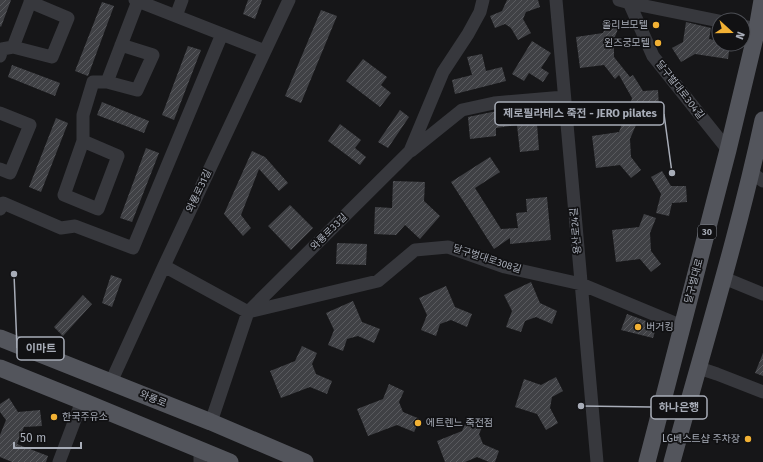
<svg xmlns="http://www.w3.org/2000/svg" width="763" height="462" font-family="'Fira Sans','Noto Sans KR',sans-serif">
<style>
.building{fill:url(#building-hatch)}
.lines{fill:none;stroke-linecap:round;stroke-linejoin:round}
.minor{stroke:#37383d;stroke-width:13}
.major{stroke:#53555c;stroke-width:17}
.poi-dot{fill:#f2b134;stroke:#111113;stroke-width:1.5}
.labels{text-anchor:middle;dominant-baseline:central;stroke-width:3.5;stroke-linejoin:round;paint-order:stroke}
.shield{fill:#111113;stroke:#7b7e86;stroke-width:1}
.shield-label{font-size:9px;font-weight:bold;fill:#a8adb8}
.poi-label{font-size:10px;fill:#a8adb8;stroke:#111113;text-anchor:end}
.street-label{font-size:10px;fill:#a8adb8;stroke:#111113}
.leader{fill:none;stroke:#a8adb8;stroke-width:1.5}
.callout-dot{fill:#a8adb8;stroke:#111113;stroke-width:1.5}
.callout{fill:#111113;stroke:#a8adb8;stroke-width:1.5}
.callout-label{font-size:11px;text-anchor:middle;font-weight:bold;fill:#a8adb8}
</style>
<defs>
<pattern id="building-hatch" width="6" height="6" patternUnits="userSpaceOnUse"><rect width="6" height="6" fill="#404145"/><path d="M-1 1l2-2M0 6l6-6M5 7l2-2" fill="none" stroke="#595a5e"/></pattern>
</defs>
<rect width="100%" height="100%" fill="#161618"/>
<path class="building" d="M0,0H11L1,27L0,26Z
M248,0H262L255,19L243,14Z
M507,0H538L540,7L526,12L523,19L531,33L518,40L511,28L505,24L495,28L490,16L502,11Z
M102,2L114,6L88,76L75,71Z
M321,10L337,16L301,103L285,96Z
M608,20L620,24L614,39V57L630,77L633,75L643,91L658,90L659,107H644L641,120H638L630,139L631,157L641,170L631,178L620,165L596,168L592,136L619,132L624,119L627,120L632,98L619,75L615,79L604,65L580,68L576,37L603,33Z
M686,22L711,28L709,39L719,41V44H730L728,59L695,54L681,62L672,48L683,42Z
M532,41L551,53L541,68L549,73L543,82L529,73L524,81L512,74Z
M188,46L201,50L174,120L162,115Z
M482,54L486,71L502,67L506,81L455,94L452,80L472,75L467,57Z
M363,59L387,77L381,85L391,93L380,107L346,81Z
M12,65L60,83L55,96L8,77Z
M102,102L149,121L144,133L97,115Z
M550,106L552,123L537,124L539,150L520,152L517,125L496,128V136L470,139L468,117L492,112Z
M400,110L409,117L388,148L378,142Z
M56,118L68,123L41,192L29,187Z
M340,124L361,140L355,148L366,157L360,165L328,141Z
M146,148L159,153L132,222L120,218Z
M252,151L265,157L288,183L279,191L259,169L241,215L251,228L243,236L224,214Z
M490,157L500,172L475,188L501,229L518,228L516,213L527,212L526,199L547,197L551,240L510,244V238L494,249L451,182Z
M662,171L671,186H686L687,202L672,203L669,216L656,213L661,194L651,177Z
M393,181L425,182L424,201L440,216L420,239L405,225L396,235L374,234L375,207L392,208Z
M290,205L313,228L291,250L268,226Z
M644,214L656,218L650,233L651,251L661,264L651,272L640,259L616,262L612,230L639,227Z
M337,243L367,244L366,265L336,264Z
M111,275L122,279L112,307L102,303Z
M531,282L540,303L557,311L552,324L536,317L525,321L521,332L506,327L512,311L504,295Z
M446,286L455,307L472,314L467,327L451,320L440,324L436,336L421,330L427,315L419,298Z
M83,295L92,304L63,336L54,327Z
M353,301L362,322L380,329L374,343L358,336L347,339L343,351L328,345L334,330L326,313Z
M627,314L657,325L653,338L621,330Z
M302,346L317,353L312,364L316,374L332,381L327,394L310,387L281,398L270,371L295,361Z
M763,353V376L755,373Z
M556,377L563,391L552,397L550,408L558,423L546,430L537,414L515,407L524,379L541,385Z
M389,384L404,391L399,402L403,412L420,419L414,432L397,425L368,436L357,409L383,399Z
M9,398L18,412L40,410L42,426L24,427L17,444L48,456L46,462H12L0,457V435L6,420L0,412V404Z
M469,416L484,423L479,434L483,444L499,451L495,462H489L477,457L465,462H445L437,441L462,431Z"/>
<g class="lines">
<path class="minor" d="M135,0L265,51
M556,0L597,462
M619,0L630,3L719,21
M628,0L653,56L728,150
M176,16L182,0
M743,26L757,29
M121,45L153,55L137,90L107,82L138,1
M13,47L52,57L68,18L30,2
M0,56L2,49L13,47L31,0
M0,113L30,125L10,173L0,169
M83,141L118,156L98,209L64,195L83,141V115L93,82H107
M411,151L462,110L494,103L564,97
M752,173L763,181
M0,209L3,203L61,228L75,226L133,248L222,34
M164,266L248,312
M724,278L763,294
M248,312L378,281L415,250L448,247L505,267L581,284L682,326
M699,368L717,374L763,392
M111,382L164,266L289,0
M211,422L248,312L410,151L443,72L468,34L480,12L483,0
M59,462L82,401
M200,462V449"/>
<path class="major" d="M0,338L211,422L305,462
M0,368L82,401L230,462
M647,462L728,150L757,29L762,0
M672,462C703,348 738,236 763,120"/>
</g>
<g class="poi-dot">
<circle cx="656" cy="25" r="4"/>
<circle cx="658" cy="43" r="4"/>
<circle cx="638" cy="327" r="4"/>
<circle cx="54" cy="417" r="4"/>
<circle cx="418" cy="423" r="4"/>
<circle cx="748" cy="439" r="4"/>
</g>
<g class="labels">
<rect class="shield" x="698" y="225" width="18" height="14" rx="3"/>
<g class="shield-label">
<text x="707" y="232">30</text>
</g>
<g class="poi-label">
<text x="648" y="25">올리브모텔</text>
<text x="650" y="43">윈즈궁모텔</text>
<text x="646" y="327" text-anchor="start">버거킹</text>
<text x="62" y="417" text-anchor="start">한국주유소</text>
<text x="426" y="423" text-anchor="start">에트렌느 죽전점</text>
<text x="740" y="439">LG베스트샵 주차장</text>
</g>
<g class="street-label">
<text transform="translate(680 90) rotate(52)">달구벌대로304길</text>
<text transform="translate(199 191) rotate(-65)">와룡로31길</text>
<text transform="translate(576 231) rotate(-95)">용산로24길</text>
<text transform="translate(329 232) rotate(-45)">와룡로33길</text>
<text transform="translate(487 259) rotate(18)">달구벌대로308길</text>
<text transform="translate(694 281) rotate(-75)">달구벌대로</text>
<text transform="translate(153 399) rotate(22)">와룡로</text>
</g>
</g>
<path class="leader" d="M672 173L664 114M14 274L17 348M581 406L651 407"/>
<g class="callout-dot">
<circle cx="672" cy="173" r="4"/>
<circle cx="14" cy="274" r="4"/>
<circle cx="581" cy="406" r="4"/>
</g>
<g class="callout">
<rect x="495" y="102" width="169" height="23" rx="4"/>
<rect x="17" y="337" width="47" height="23" rx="4"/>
<rect x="651" y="396" width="56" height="23" rx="4"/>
</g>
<g class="callout-label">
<text x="580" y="117">제로필라테스 죽전 - JERO pilates</text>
<text x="41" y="352">이마트</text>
<text x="679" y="411">하나은행</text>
</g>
<g transform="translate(731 32) rotate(111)"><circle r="19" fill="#111113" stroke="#4d4f55"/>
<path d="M0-3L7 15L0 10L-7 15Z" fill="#f2b134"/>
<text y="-6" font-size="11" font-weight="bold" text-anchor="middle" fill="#a8adb8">N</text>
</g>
<path d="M14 442v6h67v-6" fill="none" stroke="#a8adb8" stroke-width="2"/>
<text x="20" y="442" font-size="12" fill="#a8adb8" stroke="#111113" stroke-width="3" paint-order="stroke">50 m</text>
</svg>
